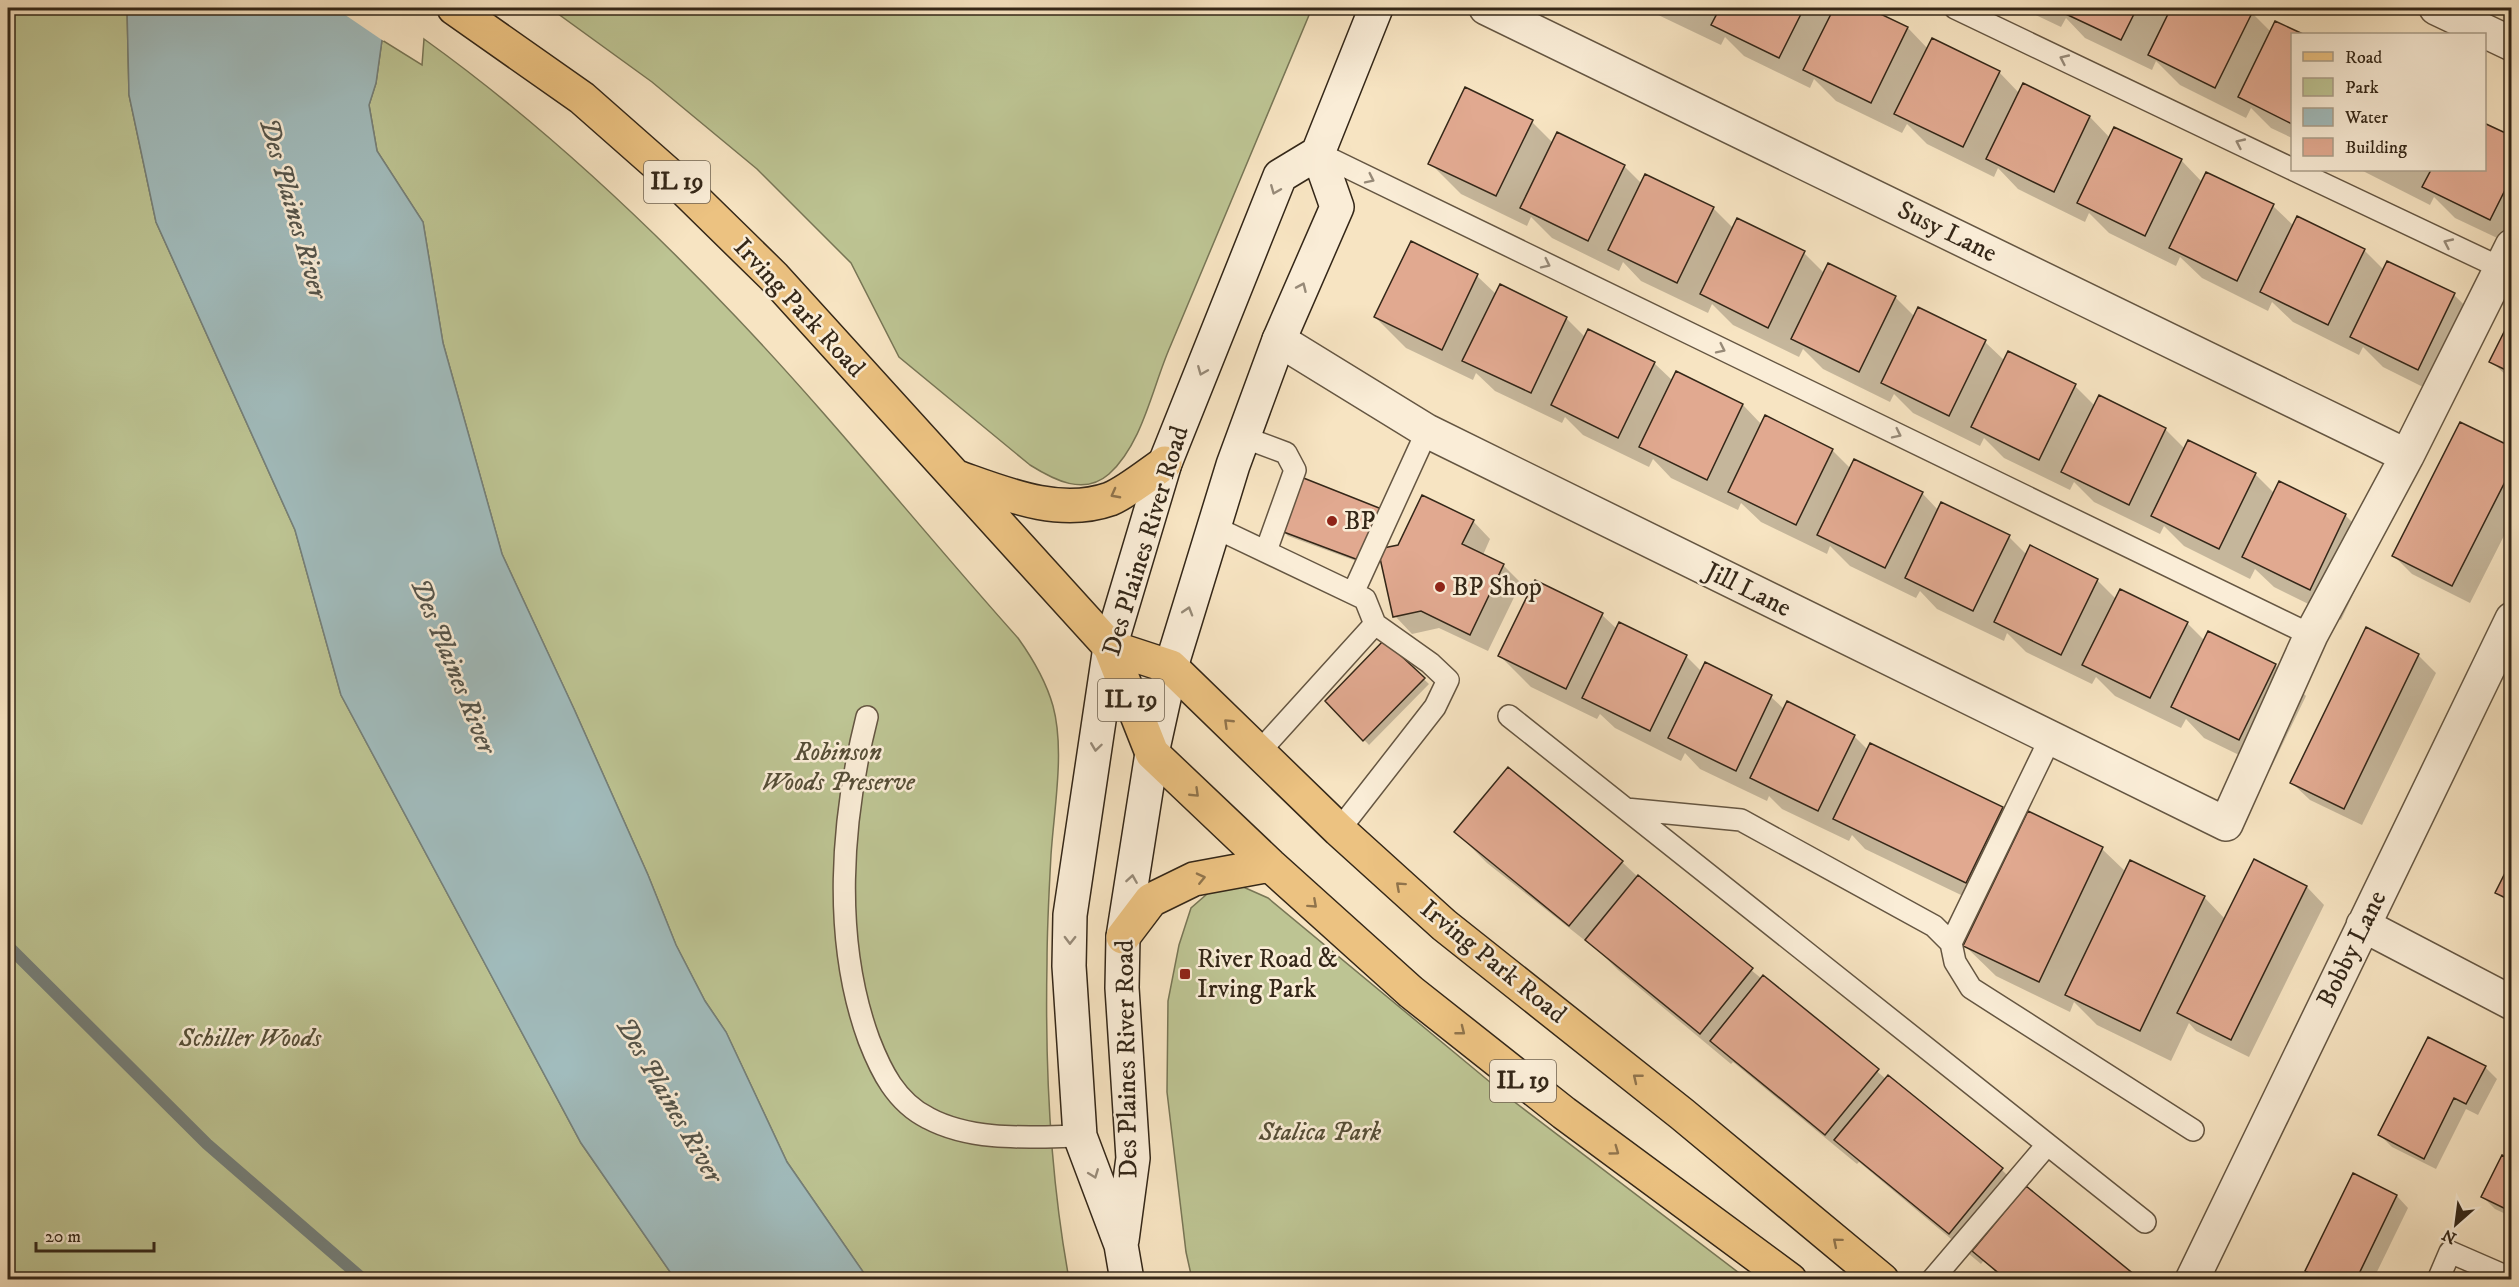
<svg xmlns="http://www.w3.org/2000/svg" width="2519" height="1287" font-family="'IM FELL DW Pica',serif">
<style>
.green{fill:#bdc493;stroke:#787656;stroke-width:1.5}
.water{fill:#a1bcbd;stroke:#75807b;stroke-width:1.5}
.pier{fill:#f7e4c2}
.shadow{fill:#0003}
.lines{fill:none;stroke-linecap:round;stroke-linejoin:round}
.stream{stroke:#75807b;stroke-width:12}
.building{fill:#e1a990;stroke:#342718;stroke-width:1.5}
.service-casing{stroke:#655642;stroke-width:24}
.minor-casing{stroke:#655642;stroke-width:36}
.secondary-casing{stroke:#342718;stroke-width:36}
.primary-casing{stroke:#342718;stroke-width:36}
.service{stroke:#faedd7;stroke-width:21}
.minor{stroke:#faedd7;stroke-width:33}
.secondary{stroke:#faedd7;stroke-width:33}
.primary{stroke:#ecc281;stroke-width:33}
.oneway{stroke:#978a78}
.oneway2{stroke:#90744c}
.poi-dot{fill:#8f2418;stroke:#faedd7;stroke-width:2}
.labels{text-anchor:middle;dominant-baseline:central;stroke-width:5;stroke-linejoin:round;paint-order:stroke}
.shield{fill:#faedd7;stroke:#6f6251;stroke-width:1.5}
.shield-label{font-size:24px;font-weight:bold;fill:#342718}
.street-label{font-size:26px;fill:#342718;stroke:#faedd7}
.poi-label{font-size:26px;fill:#342718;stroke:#faedd7;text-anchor:start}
.park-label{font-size:26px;font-style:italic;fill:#564e37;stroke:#faedd7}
.water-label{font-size:27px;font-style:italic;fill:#55544a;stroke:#faedd7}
</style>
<rect width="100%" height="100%" fill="#f7e4c2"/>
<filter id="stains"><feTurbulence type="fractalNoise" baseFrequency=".00333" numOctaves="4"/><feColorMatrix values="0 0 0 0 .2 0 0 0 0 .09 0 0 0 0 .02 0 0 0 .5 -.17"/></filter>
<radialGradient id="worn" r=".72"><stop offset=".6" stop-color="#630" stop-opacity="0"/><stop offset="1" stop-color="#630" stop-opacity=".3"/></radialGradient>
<path class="green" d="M8,8H127L129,95L156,222L295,530L341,695L581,1143L675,1279H8Z
M550,8H1312C1265,121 1217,234 1170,347C1152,388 1143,443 1109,474C1084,496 1054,480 1030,465L899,357L851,263L757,169L652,82Z
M424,39C537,120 640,216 736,317C834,420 923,532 1018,638C1033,659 1046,681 1053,706C1065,750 1054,809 1051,855C1049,891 1047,927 1047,963C1045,1068 1050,1176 1069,1279H868L787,1162L726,1032L705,1001L676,945L648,875L574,709L502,554L443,343L423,222L377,151L369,105L376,83L382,40L422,65Z
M1241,886L1268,898L1508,1097L1747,1279H1192L1186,1252L1167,1092L1168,1001L1179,945L1191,908L1214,888Z"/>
<path class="water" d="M127,8H380L382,40L376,83L369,105L377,151L423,222L443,343L502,554L574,709L648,875L676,945L705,1001L726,1032L787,1162L868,1279H675L581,1143L341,695L295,530L156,222L129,95Z"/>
<path class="pier" d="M335,8H383L384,41L382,40Z"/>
<path class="shadow" d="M1648,8H1865L1908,28L1928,49L1999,72L2019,93L2023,85L2090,117L2110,138L2181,160L2202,182L2273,206L2294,226L2364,250L2384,270L2388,263L2454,295L2485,325L2449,400L2383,367L2363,347L2359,355L2293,322L2272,302L2268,311L2202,278L2180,257L2176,266L2109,233L2089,213L2085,222L2018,189L1998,168L1994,177L1927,144L1907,124L1902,133L1836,101L1814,79L1810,88L1744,56L1725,37L1721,45L1654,13Z
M2021,8H2241L2252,13L2271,32L2276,23L2299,34H2292V138L2271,128L2251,108L2246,118L2180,85L2156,61L2152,70L2085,38L2066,18L2061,27Z
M1532,122L1553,143L1624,166L1642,184L1713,208L1734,229L1804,253L1824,273L1895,297L1915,317L1985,342L2005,361L2075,386L2095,406L2165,429L2185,449L2189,442L2255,474L2274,493L2345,515L2376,546L2341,620L2274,587L2255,569L2250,579L2184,546L2164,526L2160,534L2094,502L2074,482L2070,490L2004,458L1984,438L1980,446L1913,413L1894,394L1890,402L1823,369L1803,349L1799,357L1733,325L1712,304L1708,313L1641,281L1623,262L1619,271L1552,238L1531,217L1527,226L1461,194L1430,163Z
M2512,138V245L2455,218L2434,197L2430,205L2361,170H2484Z
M1411,243L1477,276L1496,294L1566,318L1585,337L1654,363L1673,381L1676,373L1743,405L1762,425L1832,450L1851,469L1922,493L1939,511L2009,537L2027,555L2097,580L2116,599L2187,623L2205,641L2275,665L2306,696L2270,770L2204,738L2186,719L2181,728L2115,696L2096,677L2092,684L2026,652L2007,633L2004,641L1937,609L1920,591L1916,598L1850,566L1830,546L1827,554L1761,522L1741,503L1738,510L1671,478L1653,459L1649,467L1583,435L1565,417L1562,423L1495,391L1476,373L1473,380L1406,348L1375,317Z
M2512,319V381L2491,361Z
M2512,449V520L2470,603L2412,574L2394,556Z
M1302,479L1367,565L1288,536L1283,531Z
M1473,521L1490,539L1483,555L1503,565L1521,583L1488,651L1439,628L1412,634L1395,616L1399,546Z
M1602,615L1617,629L1686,656L1702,672L1705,664L1771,697L1785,710L1854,736L1868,750L2002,808L2022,828L2029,813L2102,849L2126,872L2204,897L2225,919L2254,861L2307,887L2324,905L2249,1057L2196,1031L2189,1023L2171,1061L2097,1025L2074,1002L2070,1012L1996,976L1965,946L1984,906L1865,849L1852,835L1849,841L1782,809L1769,796L1767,801L1700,769L1685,753L1681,761L1615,728L1600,714L1597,719L1531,687L1500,656Z
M1384,642L1429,684L1369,745L1327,701Z
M2418,655L2436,673L2362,825L2310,800L2292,783Z
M1456,832L1622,862L1638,877L1762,979L1764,977L1886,1079L1888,1077L2002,1170L2023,1191L2138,1280H2003L1984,1260L1981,1264L1859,1162L1857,1164L1733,1062L1731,1064L1618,970L1602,954L1487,863Z
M2512,862V907L2497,892Z
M2485,1067L2497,1079L2478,1115L2466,1109L2436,1169L2392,1147L2380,1135Z
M2512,1161V1217L2495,1209L2483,1197Z
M2354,1175L2397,1196L2408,1208L2373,1280H2316L2307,1270Z"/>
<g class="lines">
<path class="stream" d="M8,946L207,1144L364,1280"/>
</g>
<path class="building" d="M1720,8H1804L1779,58L1711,25Z
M1834,8H1868L1908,27L1871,103L1803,70Z
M2053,8H2137L2121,40Z
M2171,8H2245L2253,11L2215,88L2148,55Z
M2275,21L2303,34H2292V124L2238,97Z
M1932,38L2000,71L1963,147L1894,114Z
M2023,83L2090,116L2054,192L1986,159Z
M1465,87L1533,120L1496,196L1428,164Z
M2484,123L2512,136V176L2490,220L2422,187L2431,170H2484Z
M2114,127L2182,159L2145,236L2077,203Z
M1557,132L1625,165L1588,241L1520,208Z
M2206,172L2274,204L2237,281L2169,248Z
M1645,174L1714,207L1677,283L1608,250Z
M2297,216L2365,249L2328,325L2260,292Z
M1737,218L1805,251L1768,328L1700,294Z
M1411,241L1478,274L1442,350L1374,317Z
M2387,261L2455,293L2418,370L2350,337Z
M1828,263L1896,296L1859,372L1791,339Z
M1500,284L1567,317L1531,393L1462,361Z
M1918,307L1986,340L1949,416L1881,383Z
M2512,316V373L2489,362Z
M1588,329L1655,362L1618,438L1551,405Z
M2008,351L2076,384L2039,460L1971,427Z
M1676,371L1743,404L1707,480L1639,447Z
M2099,395L2166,428L2129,505L2061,472Z
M1765,415L1833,449L1796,525L1728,492Z
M2460,422L2512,447V468L2452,586L2392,556Z
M2188,440L2256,473L2219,549L2151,516Z
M1854,459L1923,492L1885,568L1817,535Z
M1301,477L1384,510L1361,561L1281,531Z
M2279,481L2346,514L2310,590L2242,557Z
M1422,495L1474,520L1462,544L1504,564L1470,635L1421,611L1393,617L1378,549L1398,545Z
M1941,502L2010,535L1973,611L1905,578Z
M2030,545L2098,579L2061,655L1994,622Z
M1535,580L1603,613L1566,689L1498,656Z
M2120,589L2188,622L2150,698L2082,665Z
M1619,622L1687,655L1650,731L1582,698Z
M2366,627L2419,654L2344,809L2290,783Z
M2208,631L2276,664L2239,740L2171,707Z
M1384,640L1425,678L1363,741L1325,701Z
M1705,662L1772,695L1736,771L1668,738Z
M1787,701L1855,735L1818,811L1750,778Z
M1870,743L2003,807L1966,883L1833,819Z
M1508,767L1623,861L1569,926L1454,832Z
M2028,811L2103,847L2039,982L1963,946Z
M2254,859L2307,886L2231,1040L2177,1013Z
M2512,859V901L2495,893Z
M2130,860L2205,896L2140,1031L2065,995Z
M1638,875L1753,968L1700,1034L1585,940Z
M1763,975L1879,1069L1825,1135L1710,1041Z
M2428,1037L2486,1066L2466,1104L2454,1098L2424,1159L2378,1135Z
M1888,1075L2003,1168L1949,1234L1834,1140Z
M2502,1155L2512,1160V1212L2481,1197Z
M2353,1173L2397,1195L2356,1280H2323L2305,1271Z
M2026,1186L2141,1280H2007L1972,1251Z"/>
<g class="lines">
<g class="service-casing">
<path id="service" d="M1955,8L2292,169
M1318,153L2311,635
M2294,170L2501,268
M1243,437L1286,453L1295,470L1266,551
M1214,527L1365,599L1375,624L1430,663L1448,680L1435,707L1339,830
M1353,593L1427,431
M1509,716L2145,1222
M867,717C841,820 832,939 869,1040C881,1071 896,1102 928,1118C973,1142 1030,1137 1080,1136
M1259,752L1375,624
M1626,809L1741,820L1934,926L1951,943L2050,739
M1951,943L1955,962L1971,988L2193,1130
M1932,1280L2047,1145
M2438,1280L2450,1252L2512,1279"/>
</g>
<g class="minor-casing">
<path id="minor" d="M1486,8L2407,456
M2436,8L2512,44
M1279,340L1427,431L2226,824L2311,635L2407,456L2512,246
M2363,925L2512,1003
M2192,1280L2512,619"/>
</g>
<g class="secondary-casing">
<path id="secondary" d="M1122,1240L1133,1158L1122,988L1123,937L1152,753L1171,667L1233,465L1279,340L1337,207L1318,153
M1127,1280L1121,1245L1080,1136L1069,966L1070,915L1110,647L1165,463L1280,176L1318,153L1376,8"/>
</g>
<g class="primary-casing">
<path id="primary" d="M454,8L582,98L675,180L774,277L1110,647L1152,753L1270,865L1411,992L1564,1113L1790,1280
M957,477C1005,494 1059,517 1110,499C1127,492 1149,474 1165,463
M1110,647L1171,667L1339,830L1444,925L1682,1114L1882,1280
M1123,937L1151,900L1194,879L1270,865"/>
</g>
<use href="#service" class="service"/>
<use href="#minor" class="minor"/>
<use href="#secondary" class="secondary"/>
<use href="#primary" class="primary"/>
</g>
<defs><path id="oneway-chevron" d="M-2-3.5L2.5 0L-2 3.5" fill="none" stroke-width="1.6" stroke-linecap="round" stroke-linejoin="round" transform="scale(1.5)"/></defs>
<g class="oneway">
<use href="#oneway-chevron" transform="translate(2064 59) rotate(-155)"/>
<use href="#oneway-chevron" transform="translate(2240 143) rotate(-155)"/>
<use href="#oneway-chevron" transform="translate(1370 179) rotate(26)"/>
<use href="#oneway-chevron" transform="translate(1275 190) rotate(112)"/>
<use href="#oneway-chevron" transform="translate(2448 243) rotate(-155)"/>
<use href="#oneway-chevron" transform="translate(1546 264) rotate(26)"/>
<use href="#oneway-chevron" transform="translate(1302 287) rotate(-66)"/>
<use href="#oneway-chevron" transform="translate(1721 349) rotate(26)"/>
<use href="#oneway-chevron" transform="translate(1202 371) rotate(112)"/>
<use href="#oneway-chevron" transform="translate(1897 434) rotate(26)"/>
<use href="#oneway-chevron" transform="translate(1188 611) rotate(-73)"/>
<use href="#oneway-chevron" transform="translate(1096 747) rotate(98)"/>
<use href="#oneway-chevron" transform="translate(1132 879) rotate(-81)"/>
<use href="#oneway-chevron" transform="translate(1070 940) rotate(91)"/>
<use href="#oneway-chevron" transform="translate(1094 1174) rotate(69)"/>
</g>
<g class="oneway2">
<use href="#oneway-chevron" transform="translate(1115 494) rotate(152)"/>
<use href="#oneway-chevron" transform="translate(1228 723) rotate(-136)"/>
<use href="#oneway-chevron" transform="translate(1195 793) rotate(44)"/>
<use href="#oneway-chevron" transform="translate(1201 878) rotate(-13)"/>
<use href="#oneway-chevron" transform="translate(1400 886) rotate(-138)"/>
<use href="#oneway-chevron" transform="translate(1313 904) rotate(42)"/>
<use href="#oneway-chevron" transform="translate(1461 1031) rotate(38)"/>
<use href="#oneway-chevron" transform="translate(1637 1078) rotate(-141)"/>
<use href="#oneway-chevron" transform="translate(1615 1151) rotate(36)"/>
<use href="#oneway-chevron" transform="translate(1837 1242) rotate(-140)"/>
</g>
<g class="poi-dot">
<circle cx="1332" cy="521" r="6"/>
<circle cx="1440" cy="587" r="6"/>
<rect x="1179" y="968" width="12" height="12" rx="3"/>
</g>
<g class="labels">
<g class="shield">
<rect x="644" y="161" width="66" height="42" rx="4.5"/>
<rect x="1098" y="679" width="66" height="42" rx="4.5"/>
<rect x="1490" y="1060" width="66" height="42" rx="4.5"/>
</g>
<g class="shield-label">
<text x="677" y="182">IL 19</text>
<text x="1131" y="700">IL 19</text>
<text x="1523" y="1081">IL 19</text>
</g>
<g class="street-label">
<text transform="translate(1947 232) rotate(26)">Susy Lane</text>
<text transform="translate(799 308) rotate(47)">Irving Park Road</text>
<text transform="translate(1146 541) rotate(-73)">Des Plaines River Road</text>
<text transform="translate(1748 590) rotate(26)">Jill Lane</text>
<text transform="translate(2352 949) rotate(-64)">Bobby Lane</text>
<text transform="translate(1493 962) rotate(39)">Irving Park Road</text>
<text transform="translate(1127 1059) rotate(-91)">Des Plaines River Road</text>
</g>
<g class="poi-label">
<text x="1344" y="521">BP</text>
<text x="1452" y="587">BP Shop</text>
<text x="1197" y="959">River Road &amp;<tspan x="1197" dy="30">Irving Park</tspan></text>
</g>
<g class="park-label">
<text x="838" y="752">Robinson<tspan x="838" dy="30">Woods Preserve</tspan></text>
<text x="250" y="1038">Schiller Woods</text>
<text x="1320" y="1132">Stalica Park</text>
</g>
<g class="water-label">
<text transform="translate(293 208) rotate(74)">Des Plaines River</text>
<text transform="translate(453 666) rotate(68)">Des Plaines River</text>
<text transform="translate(669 1100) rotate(60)">Des Plaines River</text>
</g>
</g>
<rect width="2519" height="1287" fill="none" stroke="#f7e4c2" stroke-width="30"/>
<rect x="9" y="9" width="2501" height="1269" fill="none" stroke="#342718" stroke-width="3"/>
<rect x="15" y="15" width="2489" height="1257" fill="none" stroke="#342718" stroke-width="1.5"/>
<rect x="2291" y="33" width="195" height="138" fill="#faedd7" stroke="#ab9e8b" stroke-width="1.5"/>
<rect x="2303" y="52" width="30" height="9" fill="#ecc281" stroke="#ab9e8b" stroke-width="1.5"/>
<text x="2345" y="63" font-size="18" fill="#342718">Road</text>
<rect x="2303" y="78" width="30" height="18" fill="#bdc493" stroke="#ab9e8b" stroke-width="1.5"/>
<text x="2345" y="93" font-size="18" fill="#342718">Park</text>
<rect x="2303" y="108" width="30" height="18" fill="#a1bcbd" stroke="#ab9e8b" stroke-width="1.5"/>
<text x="2345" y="123" font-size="18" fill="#342718">Water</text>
<rect x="2303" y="138" width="30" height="18" fill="#e1a990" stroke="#ab9e8b" stroke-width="1.5"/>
<text x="2345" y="153" font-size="18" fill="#342718">Building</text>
<g transform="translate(2456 1224) rotate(208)" stroke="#faedd7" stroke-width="4.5" paint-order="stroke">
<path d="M0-4.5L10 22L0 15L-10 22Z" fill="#342718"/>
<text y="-9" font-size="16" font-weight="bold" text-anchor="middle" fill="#342718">N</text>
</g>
<path d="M36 1242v9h118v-9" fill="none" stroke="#342718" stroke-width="3"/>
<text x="45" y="1242" font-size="18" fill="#342718" stroke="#faedd7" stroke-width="4.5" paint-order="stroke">20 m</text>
<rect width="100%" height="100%" filter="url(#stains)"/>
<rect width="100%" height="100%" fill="url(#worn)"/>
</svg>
